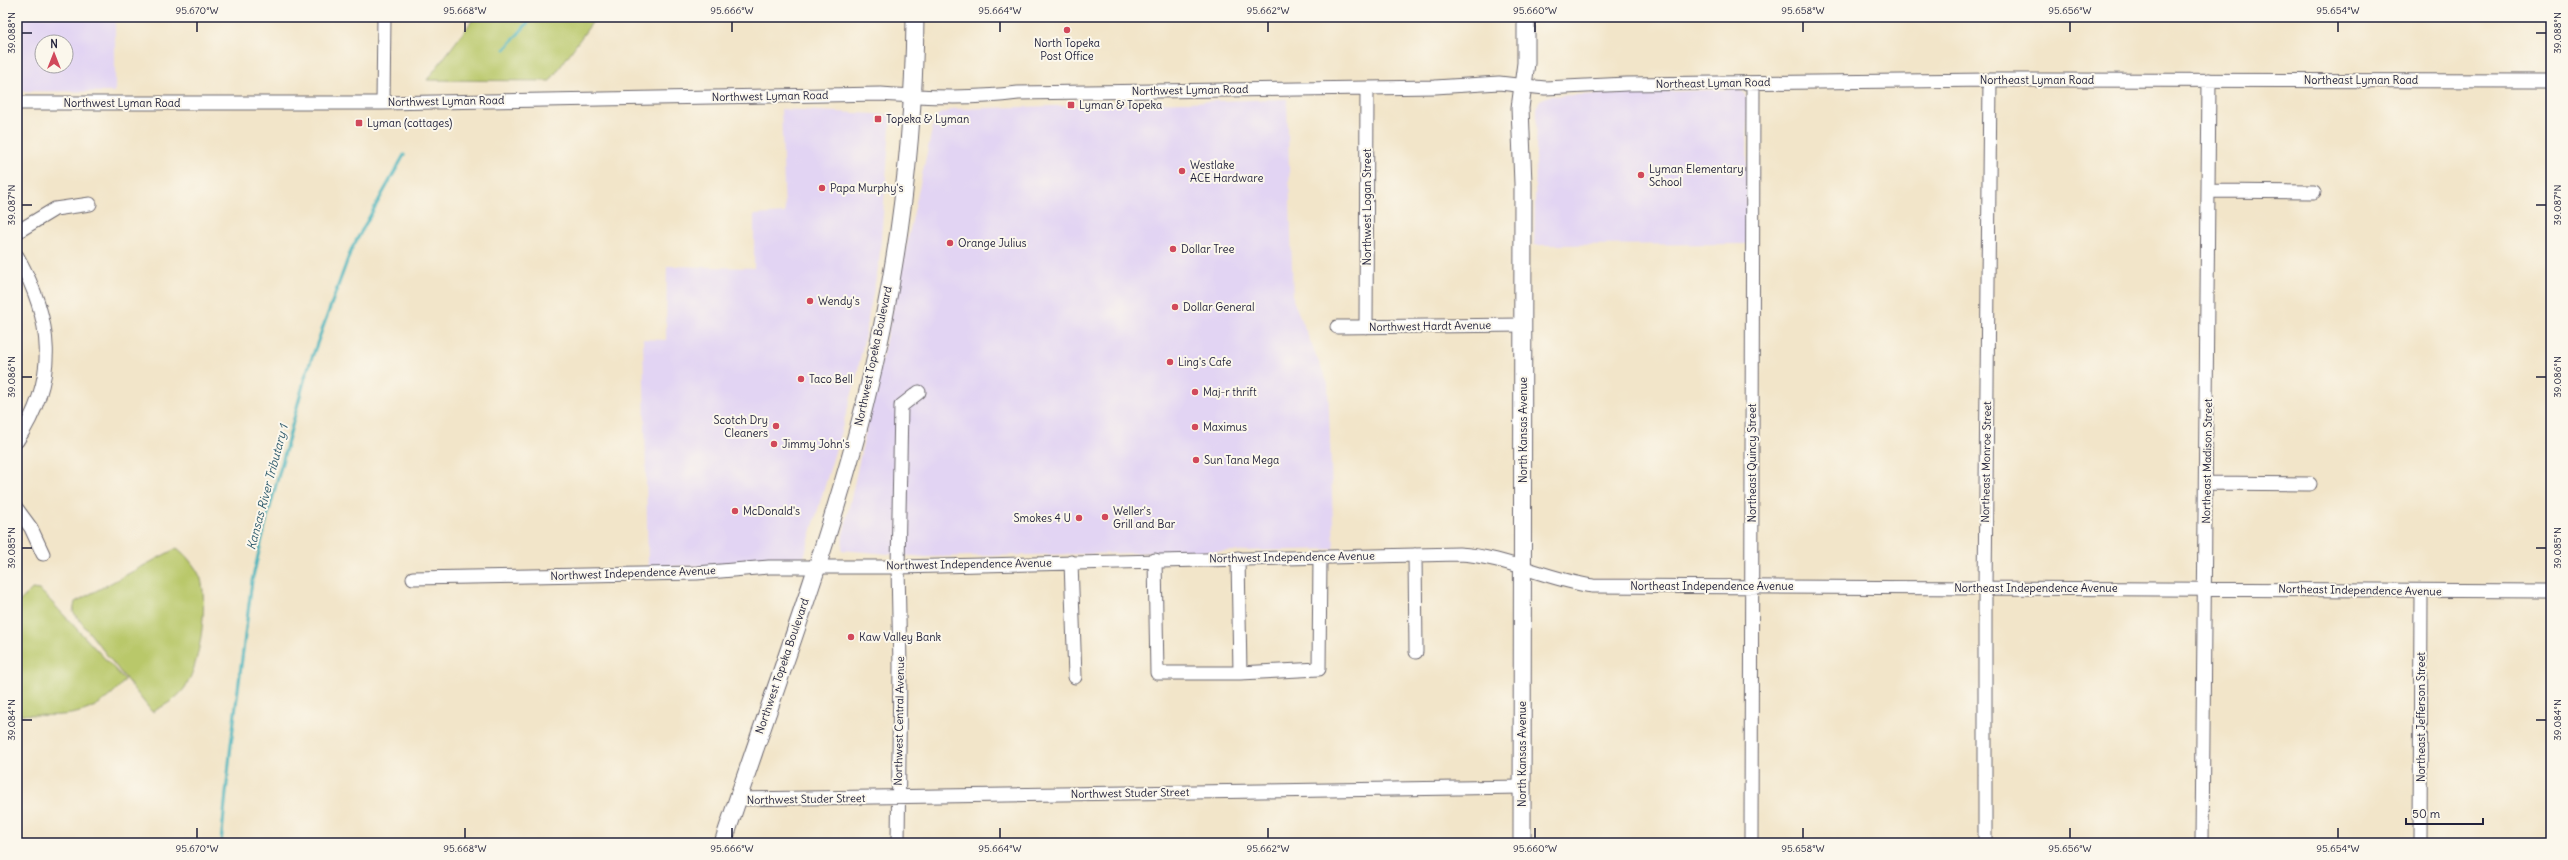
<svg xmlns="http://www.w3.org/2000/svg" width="2568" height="860" font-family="Delius,sans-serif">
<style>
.built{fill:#e2d4f3;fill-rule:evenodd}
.green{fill:#b9c86b;stroke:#6e7553}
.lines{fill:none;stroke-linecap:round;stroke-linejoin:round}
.stream{stroke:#42b2bb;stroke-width:3}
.minor-casing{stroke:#6b666d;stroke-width:15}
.major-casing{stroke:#6b666d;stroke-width:19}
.minor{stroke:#fff;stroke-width:13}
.major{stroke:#fff;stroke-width:17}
.ticks{fill:none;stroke:#22223b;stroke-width:1.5}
.poi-dot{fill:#d1495b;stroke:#fbf7ec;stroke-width:1.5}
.labels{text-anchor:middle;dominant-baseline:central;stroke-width:4;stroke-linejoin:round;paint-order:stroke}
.poi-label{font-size:11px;fill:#22223b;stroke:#fbf7ec;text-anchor:start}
.street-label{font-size:11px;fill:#22223b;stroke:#fbf7ec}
.water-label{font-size:12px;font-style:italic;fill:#2f5c6e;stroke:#fbf7ec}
.neatline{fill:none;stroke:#22223b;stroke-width:1.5}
.ticks-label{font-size:10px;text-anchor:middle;fill:#22223b}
</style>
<rect width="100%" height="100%" fill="#fbf7ec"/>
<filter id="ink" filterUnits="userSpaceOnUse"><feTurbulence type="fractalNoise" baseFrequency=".025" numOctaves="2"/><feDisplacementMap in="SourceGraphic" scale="8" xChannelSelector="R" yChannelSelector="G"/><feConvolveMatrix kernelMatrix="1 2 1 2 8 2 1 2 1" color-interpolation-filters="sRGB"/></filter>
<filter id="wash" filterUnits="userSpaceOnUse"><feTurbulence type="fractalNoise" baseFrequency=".012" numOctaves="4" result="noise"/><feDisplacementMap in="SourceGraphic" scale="16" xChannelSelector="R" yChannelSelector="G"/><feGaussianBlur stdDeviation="0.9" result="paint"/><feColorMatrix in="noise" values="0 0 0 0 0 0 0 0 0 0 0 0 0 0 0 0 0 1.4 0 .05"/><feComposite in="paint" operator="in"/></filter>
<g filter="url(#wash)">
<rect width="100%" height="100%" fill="#f2e5c9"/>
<path class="built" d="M17,17H115V92L17,91ZM42,42H66V66H42Z
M1737,89L1743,92L1747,100V244L1534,245L1537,106L1540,100L1549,96Z
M1287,99L1293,300L1328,384L1334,549L925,557L842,550L843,535L935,116L953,109Z
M781,109L891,115L879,263L856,380L804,557L724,566H648L643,339L666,340L667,266L754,268V215L785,213Z"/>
<path class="green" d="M475,17H596L550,81L427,80Z
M177,548C186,555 197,568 201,579C208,605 200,667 184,689C175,700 164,706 152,712L73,612L75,602Z
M32,589L39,590L44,594L125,680C93,719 65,717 17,714V604Z"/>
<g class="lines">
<path class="stream" d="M505,49L533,17
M221,843L231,744L252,581L267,518L306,374L351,250L404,155"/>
</g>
</g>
<g filter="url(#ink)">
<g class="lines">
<g class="minor-casing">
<path id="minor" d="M17,103H383L881,94C927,97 972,99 1018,93L1435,87L1499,83L1545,88L1627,84L1990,80L2551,81
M383,103L384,17
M2209,191L2314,192
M17,232L55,209L90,204
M17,256C53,320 59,378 17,441
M1337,327L1523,325
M1366,327L1367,88
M2207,483L2310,484
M17,509L31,528L43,554
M1415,555L1416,652
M1238,558L1240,673
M1155,560L1157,673H1240L1319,669L1320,557
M1071,562L1075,677
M413,578L697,573L769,567H898L1459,554C1505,556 1547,580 1593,586L2551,591
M738,799L1522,787
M898,843L900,666L898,567L901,406L919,392
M1751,843L1753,83
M1985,843V588L1990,80
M2202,843L2209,80
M2420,843L2421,591"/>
</g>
<g class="major-casing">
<path id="major" d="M723,843C771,698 826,555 864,407C896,281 914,147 915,17
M1522,843L1523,184L1520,108L1526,63V17"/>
</g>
<use href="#minor" class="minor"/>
<use href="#major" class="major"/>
</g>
</g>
<path class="ticks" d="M197,22V32M465,22V32M732,22V32M1000,22V32M1268,22V32M1535,22V32M1803,22V32M2070,22V32M2338,22V32M22,33H32M2536,33H2546M22,205H32M2536,205H2546M22,377H32M2536,377H2546M22,548H32M2536,548H2546M22,720H32M2536,720H2546M197,828V838M465,828V838M732,828V838M1000,828V838M1268,828V838M1535,828V838M1803,828V838M2070,828V838M2338,828V838"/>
<g class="poi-dot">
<circle cx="1067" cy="30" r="4"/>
<rect x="1067" y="101" width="8" height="8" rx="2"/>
<rect x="874" y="115" width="8" height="8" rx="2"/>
<rect x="355" y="119" width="8" height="8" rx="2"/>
<circle cx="1182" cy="171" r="4"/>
<circle cx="1641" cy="175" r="4"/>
<circle cx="822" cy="188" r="4"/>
<circle cx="950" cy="243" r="4"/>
<circle cx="1173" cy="249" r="4"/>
<circle cx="810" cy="301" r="4"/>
<circle cx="1175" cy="307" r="4"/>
<circle cx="1170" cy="362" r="4"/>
<circle cx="801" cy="379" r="4"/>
<circle cx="1195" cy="392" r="4"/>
<circle cx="776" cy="426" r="4"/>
<circle cx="1195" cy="427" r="4"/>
<circle cx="774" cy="444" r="4"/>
<circle cx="1196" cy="460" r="4"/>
<circle cx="735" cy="511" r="4"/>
<circle cx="1105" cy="517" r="4"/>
<circle cx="1079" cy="518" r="4"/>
<circle cx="851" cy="637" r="4"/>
</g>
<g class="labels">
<g class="poi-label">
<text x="1067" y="43" text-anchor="middle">North Topeka<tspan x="1067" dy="13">Post Office</tspan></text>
<text x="1079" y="105">Lyman &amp; Topeka</text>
<text x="886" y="119">Topeka &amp; Lyman</text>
<text x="367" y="123">Lyman (cottages)</text>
<text x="1190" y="165">Westlake<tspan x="1190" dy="13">ACE Hardware</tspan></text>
<text x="1649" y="169">Lyman Elementary<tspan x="1649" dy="13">School</tspan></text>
<text x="830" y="188">Papa Murphy's</text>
<text x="958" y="243">Orange Julius</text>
<text x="1181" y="249">Dollar Tree</text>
<text x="818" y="301">Wendy's</text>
<text x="1183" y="307">Dollar General</text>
<text x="1178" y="362">Ling's Cafe</text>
<text x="809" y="379">Taco Bell</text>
<text x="1203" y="392">Maj-r thrift</text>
<text x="768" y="420" text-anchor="end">Scotch Dry<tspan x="768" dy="13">Cleaners</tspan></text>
<text x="1203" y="427">Maximus</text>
<text x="782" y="444">Jimmy John's</text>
<text x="1204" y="460">Sun Tana Mega</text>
<text x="743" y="511">McDonald's</text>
<text x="1113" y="511">Weller's<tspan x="1113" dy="13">Grill and Bar</tspan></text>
<text x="1071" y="518" text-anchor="end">Smokes 4 U</text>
<text x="859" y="637">Kaw Valley Bank</text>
</g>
<g class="street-label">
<text x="2037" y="80">Northeast Lyman Road</text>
<text x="2361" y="80">Northeast Lyman Road</text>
<text transform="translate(1713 83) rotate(-1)">Northeast Lyman Road</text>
<text transform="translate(1190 90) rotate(-1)">Northwest Lyman Road</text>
<text transform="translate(770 96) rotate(-1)">Northwest Lyman Road</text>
<text transform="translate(446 101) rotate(-1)">Northwest Lyman Road</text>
<text x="122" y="103">Northwest Lyman Road</text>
<text transform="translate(1367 207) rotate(-90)">Northwest Logan Street</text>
<text transform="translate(1430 326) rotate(-1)">Northwest Hardt Avenue</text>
<text transform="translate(873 356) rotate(-78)">Northwest Topeka Boulevard</text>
<text transform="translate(1523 430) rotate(-90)">North Kansas Avenue</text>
<text transform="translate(2207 461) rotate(-89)">Northeast Madison Street</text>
<text transform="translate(1986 462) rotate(-89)">Northeast Monroe Street</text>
<text transform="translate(1752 463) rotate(-90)">Northeast Quincy Street</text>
<text transform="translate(1292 557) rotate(-1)">Northwest Independence Avenue</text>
<text transform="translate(969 564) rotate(-1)">Northwest Independence Avenue</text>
<text transform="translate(633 573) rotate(-2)">Northwest Independence Avenue</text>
<text x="1712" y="586">Northeast Independence Avenue</text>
<text x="2036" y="588">Northeast Independence Avenue</text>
<text transform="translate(2360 590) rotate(1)">Northeast Independence Avenue</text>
<text transform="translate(782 666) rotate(-71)">Northwest Topeka Boulevard</text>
<text transform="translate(2421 717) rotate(-90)">Northeast Jefferson Street</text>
<text transform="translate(899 721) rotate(-89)">Northwest Central Avenue</text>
<text transform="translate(1522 754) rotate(-90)">North Kansas Avenue</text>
<text transform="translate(1130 793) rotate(-1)">Northwest Studer Street</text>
<text transform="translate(806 799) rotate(-1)">Northwest Studer Street</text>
</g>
<g class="water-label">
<text transform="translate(267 487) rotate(-75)">Kansas River Tributary 1</text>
</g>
</g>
<rect width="2568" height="860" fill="none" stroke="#fbf7ec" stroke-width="44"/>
<g transform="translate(54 54)"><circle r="19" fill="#fbf7ec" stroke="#a4a2a5"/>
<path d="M0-3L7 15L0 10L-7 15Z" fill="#d1495b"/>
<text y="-6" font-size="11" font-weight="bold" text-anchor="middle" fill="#22223b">N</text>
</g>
<path d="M2406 818v6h77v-6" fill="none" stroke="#22223b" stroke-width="2"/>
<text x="2412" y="818" font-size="12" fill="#22223b" stroke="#fbf7ec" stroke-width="3" paint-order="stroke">50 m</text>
<rect x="22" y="22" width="2524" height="816" class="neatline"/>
<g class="ticks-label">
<text x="197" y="14">95.670°W</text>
<text x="465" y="14">95.668°W</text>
<text x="732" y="14">95.666°W</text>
<text x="1000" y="14">95.664°W</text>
<text x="1268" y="14">95.662°W</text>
<text x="1535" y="14">95.660°W</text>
<text x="1803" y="14">95.658°W</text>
<text x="2070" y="14">95.656°W</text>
<text x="2338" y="14">95.654°W</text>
<text transform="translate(11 33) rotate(-90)" y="4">39.088°N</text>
<text transform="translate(2557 33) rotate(-90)" y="4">39.088°N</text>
<text transform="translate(11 205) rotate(-90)" y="4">39.087°N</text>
<text transform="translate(2557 205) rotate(-90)" y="4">39.087°N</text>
<text transform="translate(11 377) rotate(-90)" y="4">39.086°N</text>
<text transform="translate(2557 377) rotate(-90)" y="4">39.086°N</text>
<text transform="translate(11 548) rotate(-90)" y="4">39.085°N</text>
<text transform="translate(2557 548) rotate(-90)" y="4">39.085°N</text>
<text transform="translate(11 720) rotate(-90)" y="4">39.084°N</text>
<text transform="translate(2557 720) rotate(-90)" y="4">39.084°N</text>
<text x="197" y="852">95.670°W</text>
<text x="465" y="852">95.668°W</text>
<text x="732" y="852">95.666°W</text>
<text x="1000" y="852">95.664°W</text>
<text x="1268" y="852">95.662°W</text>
<text x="1535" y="852">95.660°W</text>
<text x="1803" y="852">95.658°W</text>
<text x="2070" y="852">95.656°W</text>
<text x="2338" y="852">95.654°W</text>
</g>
</svg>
